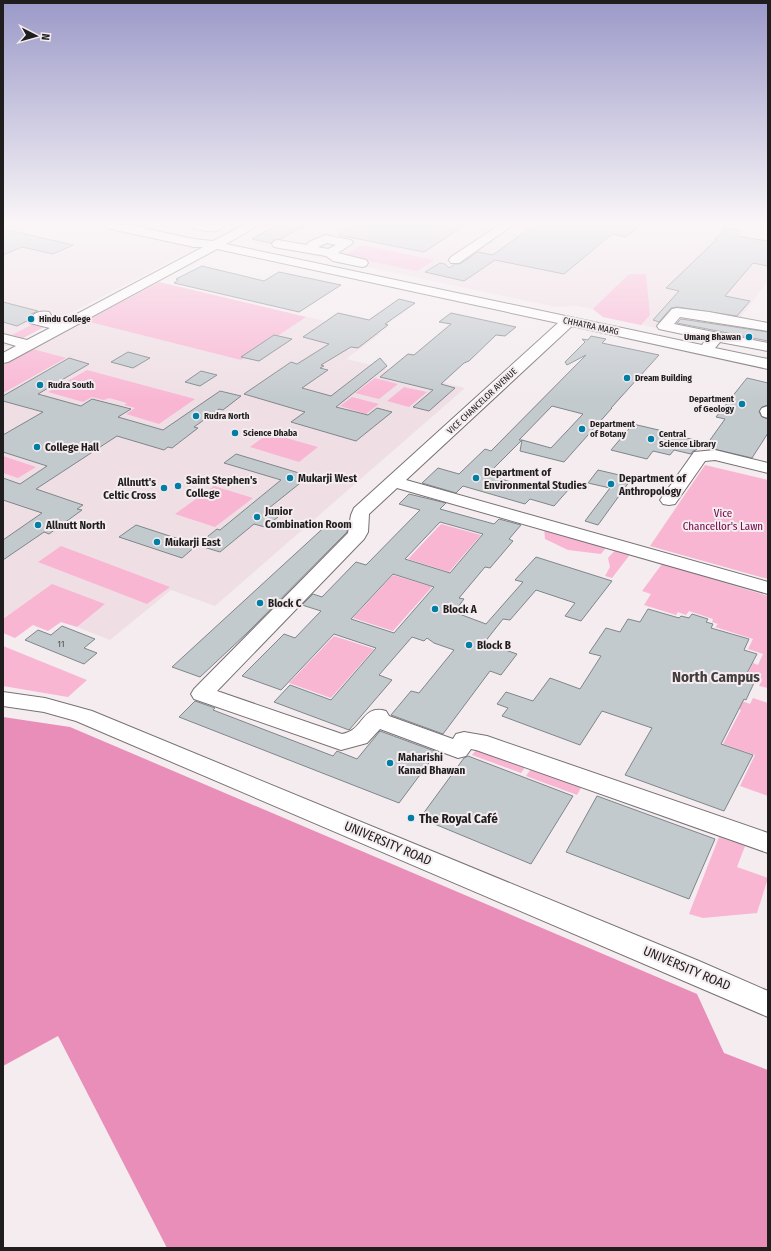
<svg xmlns="http://www.w3.org/2000/svg" width="771" height="1251" font-family="'Fira Sans Condensed',sans-serif">
<style>
.built{fill:#efdfe5}
.green{fill:#f9b6d3}
.forest{fill:#e98eb8}
.building{fill:#c3cace;stroke:#7f8689;fill-rule:evenodd}
.lines{fill:none;stroke-linecap:round;stroke-linejoin:round}
.minor-casing{stroke:#787174;stroke-width:2}
.minor{fill:#fff;fill-rule:evenodd}
.poi-dot{fill:#017ea4;stroke:#f4ecef;stroke-width:1.5}
.labels{text-anchor:middle;dominant-baseline:central;stroke-width:4;stroke-linejoin:round;paint-order:stroke}
.far-poi-label{font-size:9px;font-weight:bold;fill:#1f1d1e;stroke:#f4ecef;text-anchor:start}
.far-street-label{font-size:9px;fill:#1f1d1e;stroke:#f4ecef}
.number-label{font-size:9px;fill:#48484a}
.poi-label{font-size:11px;font-weight:bold;fill:#1f1d1e;stroke:#f4ecef;text-anchor:start}
.park-label{font-size:11px;fill:#730148;stroke:#f4ecef}
.near-poi-label{font-size:13px;font-weight:bold;fill:#1f1d1e;stroke:#f4ecef;text-anchor:start}
.near-street-label{font-size:13px;fill:#1f1d1e;stroke:#f4ecef}
.district-label{font-size:15px;font-weight:bold;fill:#423c3e;stroke:#f4ecef}
</style>
<rect width="100%" height="100%" fill="#f4ecef"/>
<path class="built" d="M3,225H95L198,247L3,348Z
M146,225H242L213,239Z
M274,225H738L768,230V281L741,317L768,323V351L603,317L593,309L576,306L556,307L252,243L251,238Z
M159,282L380,334L346,359L465,388L215,606L171,590L110,640L77,627L105,604L3,619V365Z"/>
<path class="green" d="M362,245L434,260L417,271L344,256Z
M629,274H646L650,315L641,325L603,317L593,309Z
M159,282L306,317L241,360L86,321Z
M37,322L48,325L23,338L12,335Z
M33,349L66,358L3,393V365Z
M87,370L195,399L159,424L126,414L135,408L124,405L127,403L109,398L104,400L92,397L83,402L48,392Z
M375,378L398,384L379,399L355,393Z
M404,387L427,392L409,407L387,401Z
M352,397L379,404L366,414L340,406Z
M269,433L318,447L299,462L250,447Z
M3,456L36,467L18,478L3,473Z
M705,465L768,480V579L650,546Z
M214,486L253,498L215,527L175,514Z
M441,524L481,535L449,572L408,559Z
M544,527L608,545L601,554L568,550L545,539Z
M61,546L170,587L147,604L38,562Z
M617,548L632,552L612,578L605,576L610,567L608,558Z
M662,564L768,596V688L759,686L762,680L747,675L753,663L758,665L763,654L748,649L753,639L715,627L718,624L712,622L713,619L689,611L686,615L678,612L676,615L644,605L651,594L642,591Z
M393,575L432,587L393,631L353,618Z
M52,584L105,604L77,627L61,622L48,631L33,625L15,638L3,633V619Z
M334,636L374,649L331,698L289,683Z
M3,646L87,680L68,697L3,686Z
M734,698L750,704L753,698L768,703V796L740,786L755,755L723,744L741,710L729,706Z
M480,745L528,763L521,773L472,755Z
M533,766L583,784L577,795L526,776Z
M719,837L745,846L737,867L768,878L757,913L703,918L689,914Z"/>
<path class="forest" d="M3,717L70,727L697,994L724,1053L768,1070V1248H167L58,1036L3,1066Z"/>
<path class="building" d="M277,225H307L280,239L274,240L271,243L252,239Z
M354,225H465L424,252L338,235Z
M534,225H640L626,237L612,234L564,274L495,260L464,281L425,272L440,263L445,264L449,268L455,264H460L478,252L493,255Z
M725,228L741,231L736,236L768,241V266L753,263L725,296L750,301L737,316L677,307L671,308L659,322L653,320L679,291L666,288L717,239H715Z
M3,229L73,245L53,254L22,247L3,255Z
M202,266L264,281L279,272L341,285L299,312L174,283L178,280L176,279Z
M399,299L415,303L385,324L388,325L358,348L351,347L321,365L324,366L320,368L328,370L302,388L331,396L380,358L387,366L336,407L368,415L377,408L392,412L356,441L291,422L305,412L244,394L291,362L297,364L329,344L303,337L338,313L369,320Z
M3,302L38,311L31,314L27,321L17,326L3,322Z
M451,313L516,327L505,336L496,335L469,361L464,363L441,384L455,388L429,411L413,407L433,390L380,377L408,354L414,355L451,324L439,322Z
M681,319L768,332V341L677,323Z
M274,335L292,339L259,361L241,357Z
M591,336L606,339L602,343L659,355L611,408H612L564,462L520,451L522,440L551,448L583,414L552,406L519,440H522L487,475L532,488L539,481L569,489L554,506L530,499L525,504L463,486L456,493L422,483L438,468L459,474L485,449L491,451L586,355L567,365L565,362L585,342L582,339L588,340Z
M128,352L150,358L133,368L111,362Z
M69,358L89,364L38,394L81,406L92,399L131,409L118,417L163,430L220,391L241,396L223,410L219,409L194,427L198,428L172,448L168,447L164,450L117,436L36,489L83,505L77,509L82,510L49,534L44,532L3,560V540L42,513L3,500V478L20,484L47,466L3,452V435L43,412L3,401V396Z
M201,371L217,375L200,386L185,382Z
M747,378L768,383V405L762,407L759,412L762,417L768,419V433L752,458L705,447L725,419L716,417Z
M633,424L684,436L683,437L702,442L696,450L693,451L691,454L674,450L670,455L653,451L647,459L611,450Z
M236,454L309,476L264,512L278,517L265,527L254,524L220,552L197,545L217,529L220,530L281,480L224,463Z
M598,470L632,478L598,525L585,521L610,488L588,483Z
M409,494L446,503L440,509L494,524L499,519L521,525L509,539L513,541L490,568L485,567L459,598L464,599L454,612L486,624L523,582L515,580L536,557L612,581L581,621L565,616L575,603L536,590L510,620L503,619L484,643L517,654L501,675L490,671L443,734L391,715L411,691L419,693L454,650L434,643L427,638L424,641L412,637L379,675L392,680L349,730L274,702L290,685L331,700L376,648L334,634L281,690L242,676L284,634L295,638L321,611L302,605L313,594L322,597L356,562L366,565L420,510L399,504ZM440,522L483,534L450,573L405,559ZM393,574L434,587L394,633L351,619Z
M331,521L348,526L347,532L247,633L200,677L172,667Z
M136,525L197,545L182,558L119,537Z
M648,609L679,618L681,616L689,618L692,614L708,619L706,622L713,624L711,628L749,639L744,650L757,654L745,677L755,680L753,685L746,700L744,699L721,744L753,755L724,811L625,775L652,728L602,711L580,745L502,716L508,708L497,704L506,692L533,701L550,678L580,689L601,656L589,653L606,628L620,632L628,619L640,622Z
M62,626L95,639L84,648L97,653L84,664L25,640L38,630L51,635Z
M195,701L215,708L213,710L333,756L337,751L357,759L380,731L437,752L399,803L179,717Z
M468,756L573,796L531,864L420,818L464,758Z
M597,796L715,839L689,899L566,852Z"/>
<g class="lines">
<g class="minor-casing">
<path id="minor" d="M105,225H128L194,239L213,241L244,225H259L226,244L702,345L706,339L659,329L657,326L672,309L677,308L709,312L768,323V331L680,317L674,324L768,343V351L720,342L715,348L768,359V369L572,326L406,480L768,582V594L397,488L369,514L368,532L364,539L217,691L342,734C364,731 361,704 386,711L389,716L453,739L456,734L464,732L487,736L768,833V853L476,750L471,749L466,756L458,758L380,729L367,743L341,750L194,699L191,694L194,689L348,533L351,515L354,508L558,323L217,249L8,362L3,363V353L16,346L3,342V334L27,340L50,328L30,323L28,320C33,313 41,310 49,312L51,315L47,319L60,323L203,247H194L111,229L107,228Z
M190,225H225C216,236 203,230 192,228Z
M499,225H513L459,263H451L449,260L451,257Z
M325,235L351,240L353,243L338,253L366,260L368,263L366,266L362,267L333,261L326,256L274,247L272,244L274,241L278,240L307,245L309,242ZM327,243L336,245L328,249L318,247Z
M768,406V418L762,416L760,411L762,408Z
M715,450L768,463V473L715,460L705,461L675,504L669,505L663,504L660,500L694,452Z
M3,692L45,698L92,711L699,961L768,991V1017L76,721L44,712L3,706Z"/>
</g>
<use href="#minor" class="minor"/>
</g>
<linearGradient id="sky" x2="0" y2="1"><stop stop-color="#9b99c8"/><stop offset="0.56" stop-color="#faf6f8"/><stop offset="1" stop-color="#faf6f8" stop-opacity="0"/></linearGradient>
<rect width="771" height="400" fill="url(#sky)"/>
<g class="poi-dot">
<circle cx="31" cy="319" r="4"/>
<circle cx="749" cy="337" r="4"/>
<circle cx="627" cy="378" r="4"/>
<circle cx="40" cy="385" r="4"/>
<circle cx="742" cy="404" r="4"/>
<circle cx="196" cy="416" r="4"/>
<circle cx="582" cy="429" r="4"/>
<circle cx="235" cy="433" r="4"/>
<circle cx="651" cy="439" r="4"/>
<circle cx="37" cy="447" r="4"/>
<circle cx="290" cy="478" r="4"/>
<circle cx="476" cy="478" r="4"/>
<circle cx="611" cy="484" r="4"/>
<circle cx="178" cy="486" r="4"/>
<circle cx="164" cy="488" r="4"/>
<circle cx="257" cy="517" r="4"/>
<circle cx="38" cy="525" r="4"/>
<circle cx="157" cy="542" r="4"/>
<circle cx="260" cy="603" r="4"/>
<circle cx="435" cy="609" r="4"/>
<circle cx="469" cy="645" r="4"/>
<circle cx="390" cy="763" r="4"/>
<circle cx="411" cy="818" r="4"/>
</g>
<g class="labels">
<g class="far-poi-label">
<text x="39" y="319">Hindu College</text>
<text x="741" y="337" text-anchor="end">Umang Bhawan</text>
<text x="635" y="378">Dream Building</text>
<text x="48" y="385">Rudra South</text>
<text x="734" y="399" text-anchor="end">Department<tspan x="734" dy="10">of Geology</tspan></text>
<text x="204" y="416">Rudra North</text>
<text x="590" y="424">Department<tspan x="590" dy="10">of Botany</tspan></text>
<text x="243" y="433">Science Dhaba</text>
<text x="659" y="434">Central<tspan x="659" dy="10">Science Library</tspan></text>
</g>
<g class="far-street-label">
<text transform="translate(591 326) rotate(12)">CHHATRA MARG</text>
<text transform="translate(482 401) rotate(-43)">VICE CHANCELOR AVENUE</text>
</g>
<g class="number-label">
<text x="61" y="644">11</text>
</g>
<g class="poi-label">
<text x="45" y="447">College Hall</text>
<text x="484" y="472">Department of<tspan x="484" dy="13">Environmental Studies</tspan></text>
<text x="298" y="478">Mukarji West</text>
<text x="619" y="478">Department of<tspan x="619" dy="13">Anthropology</tspan></text>
<text x="186" y="480">Saint Stephen's<tspan x="186" dy="13">College</tspan></text>
<text x="156" y="482" text-anchor="end">Allnutt's<tspan x="156" dy="13">Celtic Cross</tspan></text>
<text x="265" y="511">Junior<tspan x="265" dy="13">Combination Room</tspan></text>
<text x="46" y="525">Allnutt North</text>
<text x="165" y="542">Mukarji East</text>
<text x="268" y="603">Block C</text>
<text x="443" y="609">Block A</text>
<text x="477" y="645">Block B</text>
<text x="398" y="757">Maharishi<tspan x="398" dy="13">Kanad Bhawan</tspan></text>
</g>
<g class="park-label">
<text x="723" y="513">Vice<tspan x="723" dy="13">Chancellor's Lawn</tspan></text>
</g>
<g class="near-poi-label">
<text x="419" y="818">The Royal Café</text>
</g>
<g class="near-street-label">
<text transform="translate(388 843) rotate(23)">UNIVERSITY ROAD</text>
<text transform="translate(687 968) rotate(23)">UNIVERSITY ROAD</text>
</g>
<g class="district-label">
<text x="716" y="677">North Campus</text>
</g>
</g>
<rect width="771" height="1251" fill="none" stroke="#1f1d1e" stroke-width="8"/>
<g transform="translate(36 36) rotate(96)" stroke="#f4ecef" stroke-width="3" paint-order="stroke">
<path d="M0-3L7 15L0 10L-7 15Z" fill="#1f1d1e"/>
<text y="-6" font-size="11" font-weight="bold" text-anchor="middle" fill="#1f1d1e">N</text>
</g>
</svg>
